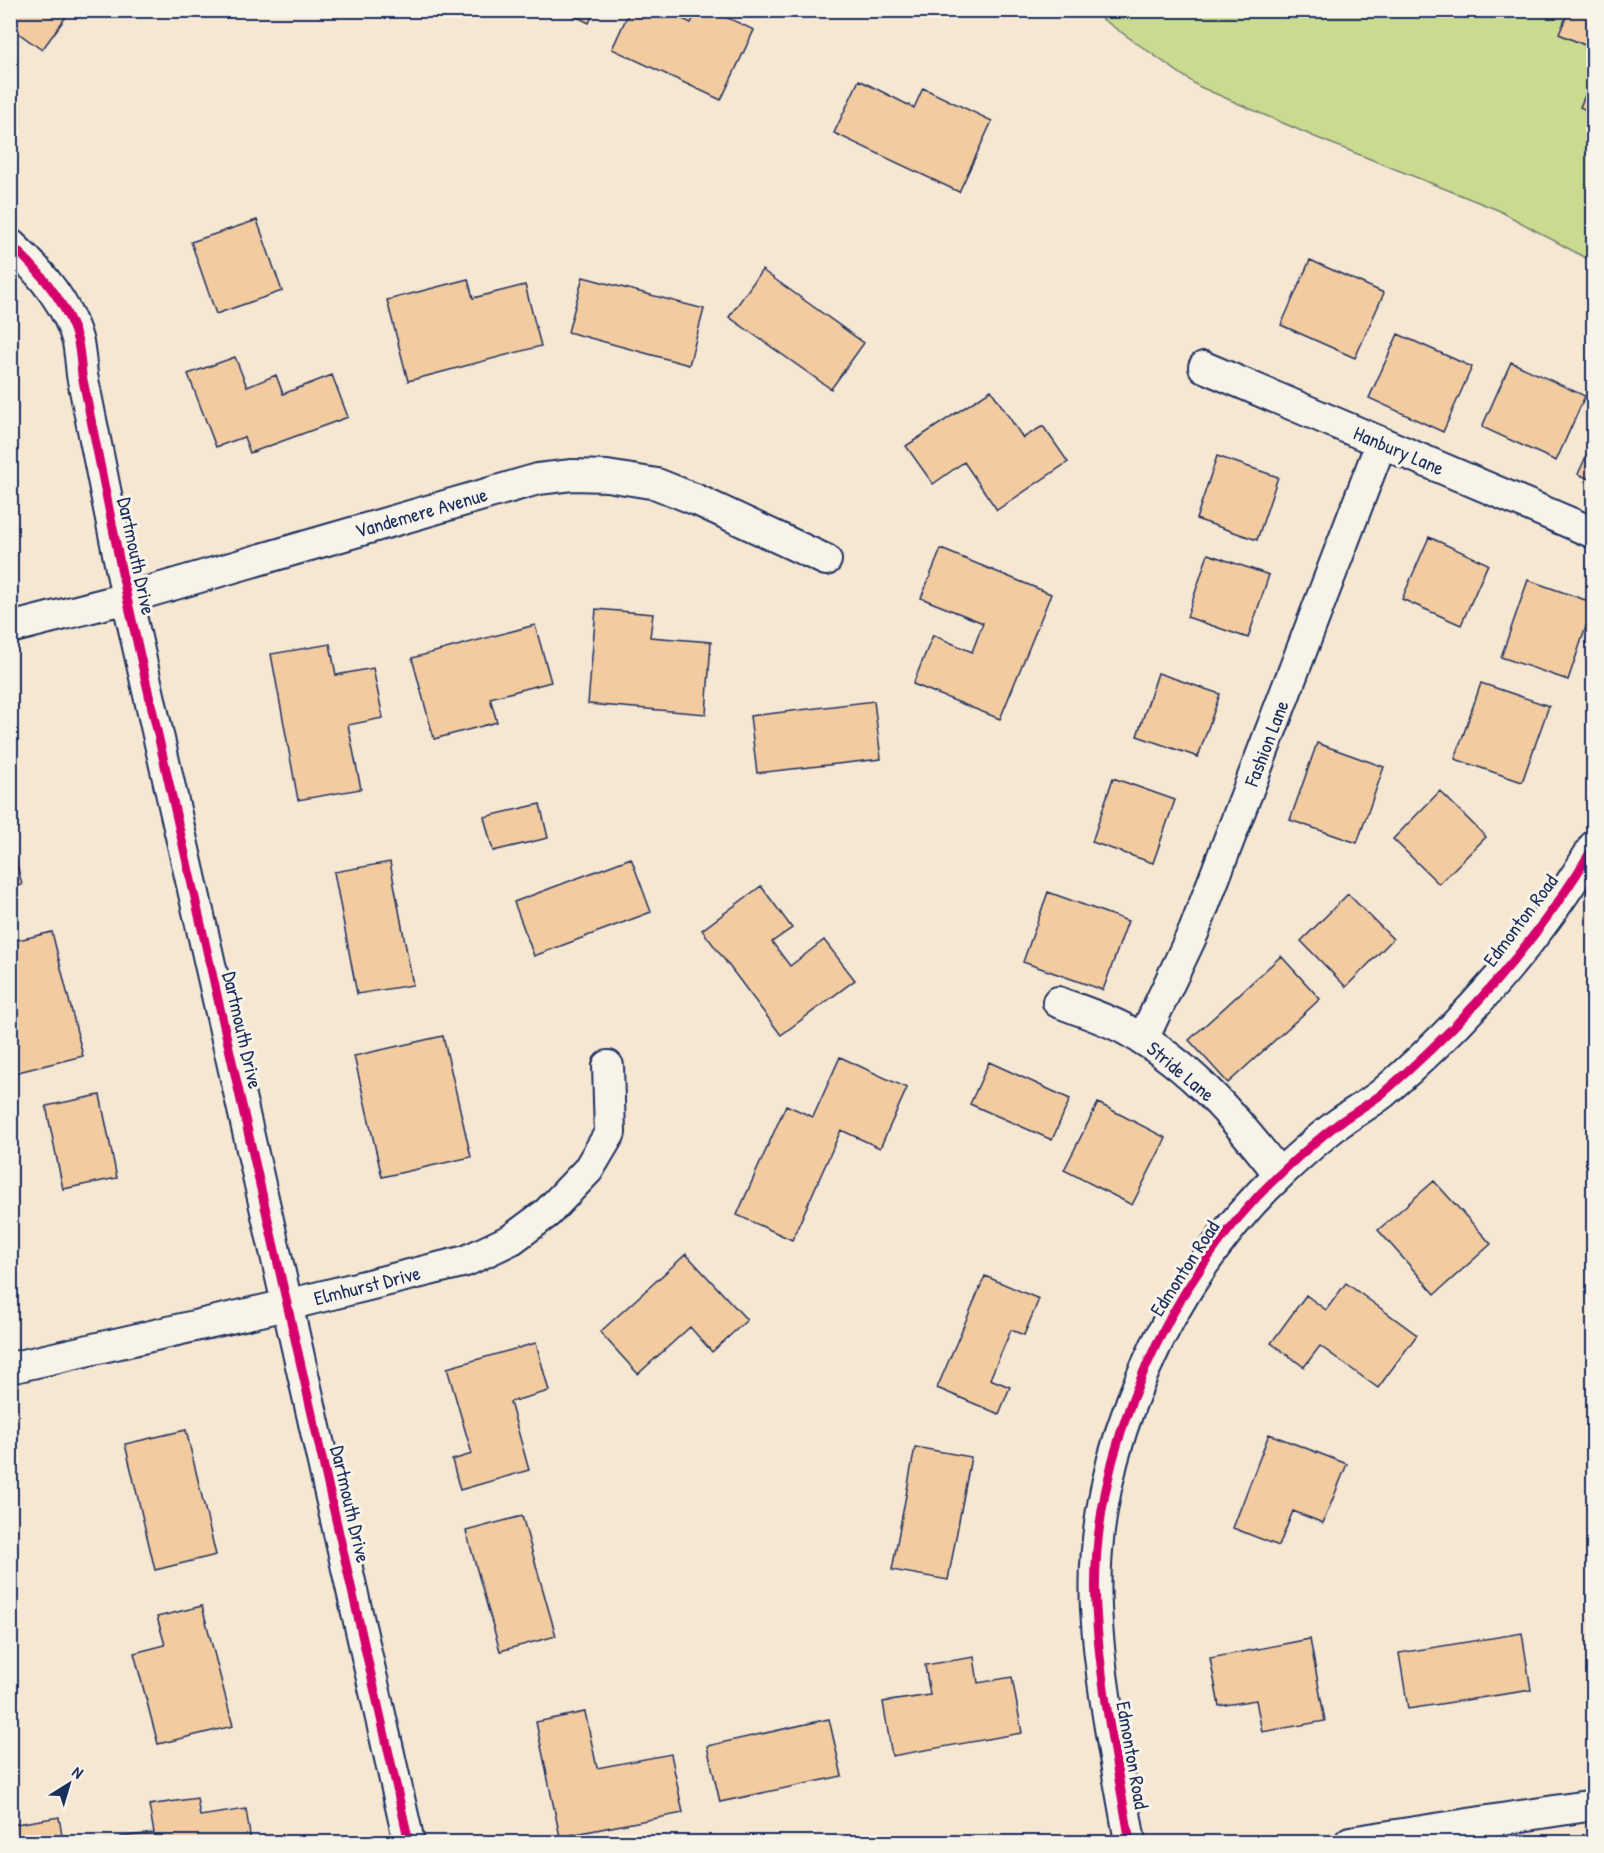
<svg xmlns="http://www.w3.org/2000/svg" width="1604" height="1853" font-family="'Patrick Hand',sans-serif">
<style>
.green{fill:#cada8e;stroke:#728476;stroke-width:1.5}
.building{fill:#f2cba1;stroke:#1b2f5e;stroke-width:1.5}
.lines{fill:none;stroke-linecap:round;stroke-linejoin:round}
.minor-casing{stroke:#1b2f5e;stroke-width:34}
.minor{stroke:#f7f3e8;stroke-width:30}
.cycleway-casing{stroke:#f7f3e8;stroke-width:13}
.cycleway{stroke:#d6006c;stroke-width:9}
.labels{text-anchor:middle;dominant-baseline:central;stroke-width:6;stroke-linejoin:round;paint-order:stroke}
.street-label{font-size:20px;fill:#1b2f5e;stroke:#f7f3e8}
</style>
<rect width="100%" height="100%" fill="#f6e7d3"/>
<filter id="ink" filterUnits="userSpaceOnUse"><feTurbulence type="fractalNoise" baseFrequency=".0167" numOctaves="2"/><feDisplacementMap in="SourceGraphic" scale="12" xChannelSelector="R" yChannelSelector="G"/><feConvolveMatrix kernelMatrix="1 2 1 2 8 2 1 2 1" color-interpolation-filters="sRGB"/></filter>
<g filter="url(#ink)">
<path class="green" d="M1091,11H1593V262L1498,210L1315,137L1198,86Z"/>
<path class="building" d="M10,10H71L42,50L10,27Z
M563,10H595L589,23Z
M630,10H664L691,23L697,10H711L754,30L721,100L612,49Z
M1569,10H1594V49L1559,34Z
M1594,75V114L1580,107Z
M859,80L914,108L923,88L992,121L959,192L834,133Z
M257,220L282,291L216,314L191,242Z
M1310,260L1384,293L1355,358L1281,325Z
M762,270L864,343L831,389L729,317Z
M583,277L704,309L689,365L568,332Z
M468,279L473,298L525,285L541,346L408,381L387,300Z
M1398,334L1472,367L1443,432L1369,398Z
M235,357L247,387L276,375L283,394L332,375L348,417L250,453L244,437L216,447L188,374Z
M1511,362L1585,396L1556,461L1482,427Z
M991,390L1023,438L1043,426L1068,462L997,510L964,462L933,484L906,446Z
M1594,439V481L1578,474Z
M1217,456L1278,477L1257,540L1196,519Z
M1429,537L1488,564L1461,625L1402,599Z
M941,549L1051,594L1000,719L913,684L933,635L972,652L983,623L921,598Z
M1208,554L1269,575L1248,638L1187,617Z
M1528,580L1594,603L1568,680L1501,657Z
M596,609L653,614L650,637L711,642L706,714L588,704Z
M535,625L551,682L490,698L497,722L434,739L412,658Z
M330,644L336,675L373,668L383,718L348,725L361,789L298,800L271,654Z
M1158,673L1220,694L1198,757L1137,736Z
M1481,683L1549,706L1522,782L1455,759Z
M874,701L881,759L757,773L750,716Z
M1317,743L1384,767L1357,843L1290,820Z
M1113,778L1175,800L1153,863L1092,842Z
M1440,791L1486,837L1439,884L1393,839Z
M540,804L548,838L493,851L484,817Z
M10,835L22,885L10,887Z
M631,858L651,912L534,956L514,902Z
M390,862L413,985L357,994L334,872Z
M761,886L792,928L772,942L790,966L824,940L855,980L781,1035L702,930Z
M1048,892L1128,921L1103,990L1023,962Z
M1348,894L1393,939L1346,987L1301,941Z
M52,932L83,1056L10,1074V942Z
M1281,956L1320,999L1228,1083L1189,1040Z
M443,1036L471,1157L382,1177L354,1056Z
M840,1057L907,1088L880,1148L841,1130L792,1240L737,1215L786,1105L813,1117Z
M989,1062L1070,1099L1052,1140L970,1104Z
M100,1095L117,1178L63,1189L46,1106Z
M1098,1103L1166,1138L1132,1205L1064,1170Z
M1434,1181L1491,1244L1435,1294L1378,1230Z
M686,1254L747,1320L712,1352L690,1327L638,1374L600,1332Z
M985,1276L1039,1299L1024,1335L1011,1330L990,1379L1010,1387L999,1414L937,1388Z
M1346,1283L1417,1335L1378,1388L1320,1346L1304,1367L1271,1343L1306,1295L1326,1310Z
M536,1343L549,1391L510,1402L529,1470L460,1490L452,1460L472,1454L447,1368Z
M186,1430L216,1555L155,1570L125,1444Z
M1269,1434L1347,1464L1323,1523L1293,1511L1279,1546L1233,1528Z
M915,1447L971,1457L948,1580L892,1570Z
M522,1516L556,1636L500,1651L466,1531Z
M1590,1572H1594V1597Z
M202,1606L233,1726L158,1744L134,1653L165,1645L157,1617Z
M1522,1633L1531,1690L1408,1709L1399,1653Z
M1310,1639L1325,1721L1262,1732L1256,1700L1219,1706L1210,1658Z
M974,1657L978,1683L1012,1677L1022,1733L892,1756L883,1702L930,1695L925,1665Z
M585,1712L597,1768L671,1754L683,1813L560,1837L536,1722Z
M829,1719L842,1776L720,1802L707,1746Z
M197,1798L200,1816L246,1809L251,1842H122L121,1837L154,1833L149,1805Z
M59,1817L63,1842H10V1825Z"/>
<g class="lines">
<g class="minor-casing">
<path id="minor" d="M10,244C39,270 68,304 78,342C80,353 81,364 82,375L127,598L409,1842
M1204,367L1594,533
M10,628L127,598L538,479L572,475L607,476L657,484L697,500L826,560
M1058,1002C1081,1011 1108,1019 1130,1032C1192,1066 1237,1120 1279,1174
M1143,1039L1194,931L1381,443
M10,1368L287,1305L466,1261L512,1239L547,1213L588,1170L610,1133L608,1066
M1130,1842C1117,1765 1100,1687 1096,1608C1088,1454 1169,1278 1281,1173C1299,1156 1319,1138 1339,1123C1353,1113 1369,1104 1383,1093C1465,1022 1539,940 1594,846
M1350,1842L1594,1805"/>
</g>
<use href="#minor" class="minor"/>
<g class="cycleway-casing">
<path id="cycleway" d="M10,244C39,270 68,304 78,342C80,353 81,364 82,375L127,598L409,1842
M1130,1842C1117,1765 1100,1687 1096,1608C1088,1454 1169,1278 1281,1173C1299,1156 1319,1138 1339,1123C1353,1113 1369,1104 1383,1093C1465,1022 1539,940 1594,846"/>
</g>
<use href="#cycleway" class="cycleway"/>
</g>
</g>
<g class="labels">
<g class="street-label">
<text transform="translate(1399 450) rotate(23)">Hanbury Lane</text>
<text transform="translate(421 512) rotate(-16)">Vandemere Avenue</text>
<text transform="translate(137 556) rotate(78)">Dartmouth Drive</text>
<text transform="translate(1266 743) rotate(-69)">Fashion Lane</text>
<text transform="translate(1520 920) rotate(-53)">Edmonton Road</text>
<text transform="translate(243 1030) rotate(77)">Dartmouth Drive</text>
<text transform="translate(1181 1071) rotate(40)">Stride Lane</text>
<text transform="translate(1184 1268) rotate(-57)">Edmonton Road</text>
<text transform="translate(367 1285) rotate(-14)">Elmhurst Drive</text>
<text transform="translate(351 1504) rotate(77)">Dartmouth Drive</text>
<text transform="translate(1133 1755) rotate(80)">Edmonton Road</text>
</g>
</g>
<rect width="1604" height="1853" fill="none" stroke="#f7f3e8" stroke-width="36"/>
<rect x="18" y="18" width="1568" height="1817" fill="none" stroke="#1b2f5e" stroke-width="2" filter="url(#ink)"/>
<g transform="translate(69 1784) rotate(37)" stroke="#f7f3e8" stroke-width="4.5" paint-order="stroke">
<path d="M0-4.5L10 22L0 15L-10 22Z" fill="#1b2f5e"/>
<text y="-9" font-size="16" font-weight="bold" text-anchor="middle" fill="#1b2f5e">N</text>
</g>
</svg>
